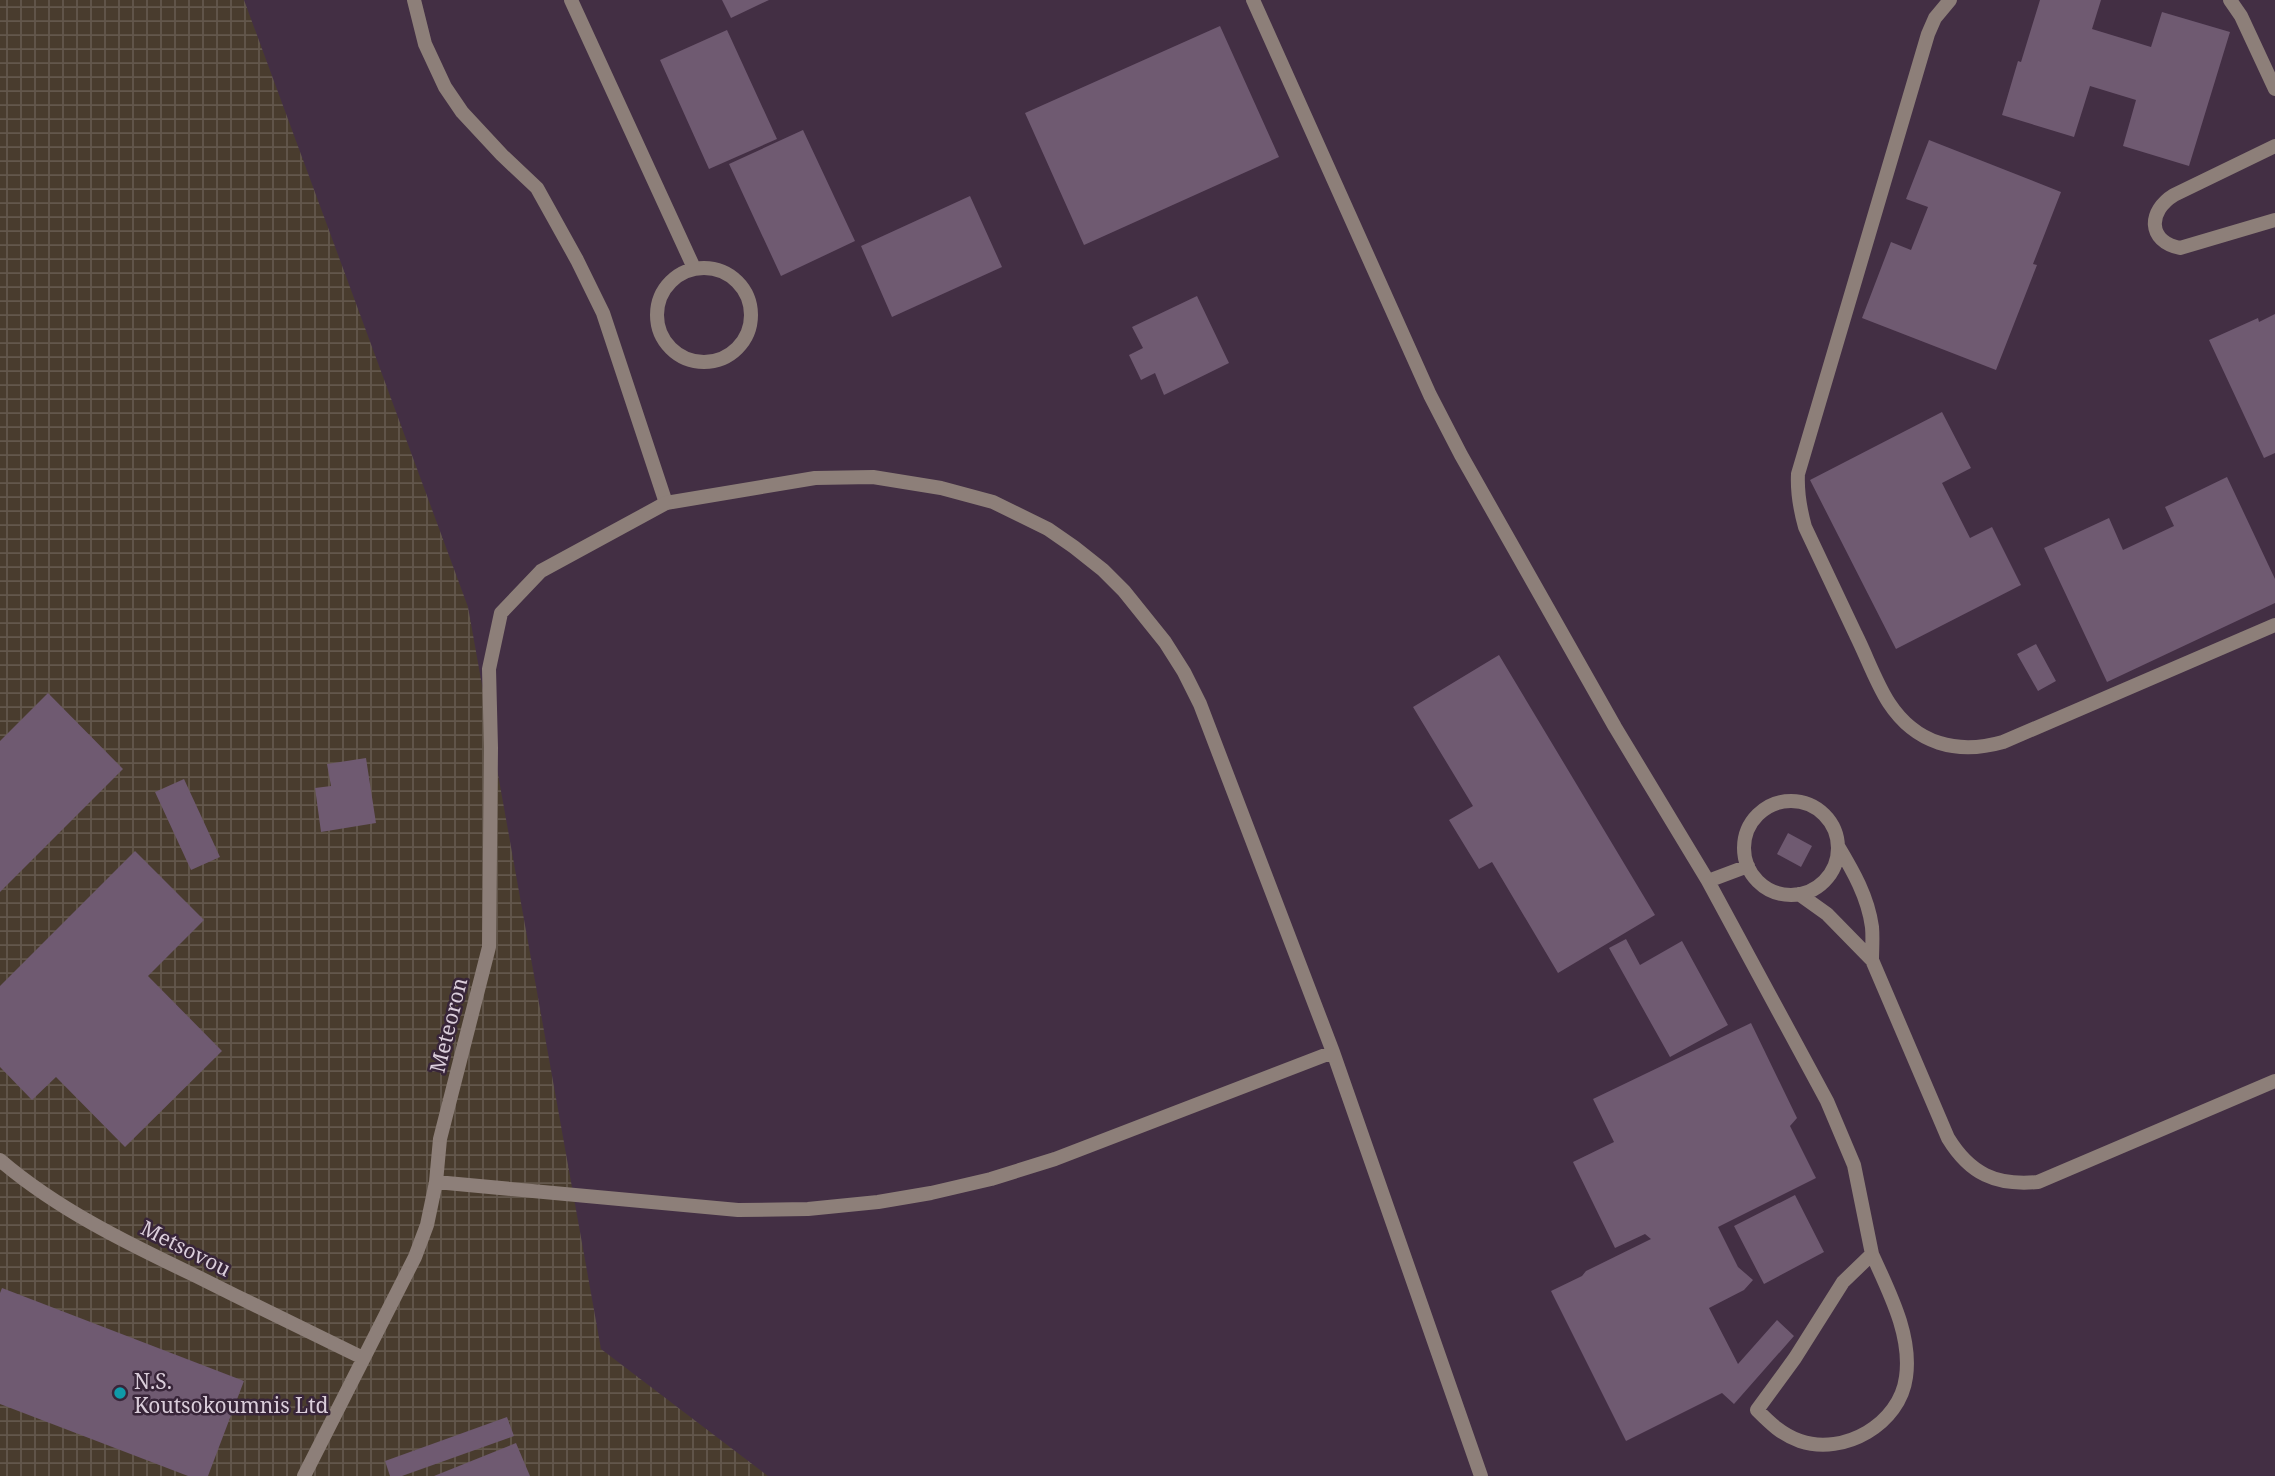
<svg xmlns="http://www.w3.org/2000/svg" width="2275" height="1476" font-family="'Noto Serif',serif">
<style>
.industrial{fill:url(#industrial-grid)}
.building{fill:#6f5a71}
.lines{fill:none;stroke-linecap:round;stroke-linejoin:round}
.lane{stroke:#8d7f79;stroke-width:14}
.street{stroke:#8d7f79;stroke-width:14}
.culture-dot{fill:#0f9aa8;stroke:#382539;stroke-width:2.5}
.labels{text-anchor:middle;dominant-baseline:central;stroke-width:5;stroke-linejoin:round;paint-order:stroke}
.street-label{font-size:21px;fill:#dacdda;stroke:#382539}
.poi-label{font-size:21px;fill:#dacdda;stroke:#382539;text-anchor:start}
</style>
<defs>
<pattern id="industrial-grid" width="8" height="8" patternUnits="userSpaceOnUse" patternTransform="scale(1.75)"><rect width="8" height="8" fill="#493c2e"/><path d="M0 4h8M4 0v8" fill="none" stroke="#63574c"/></pattern>
</defs>
<rect width="100%" height="100%" fill="#432f44"/>
<path class="industrial" d="M0,0H244L468,607L601,1349L768,1476H0Z"/>
<path class="building" d="M722,0H769L731,18Z
M2040,0H2101L2092,29L2151,47L2162,12L2230,32L2189,166L2123,146L2136,100L2090,86L2074,137L2002,115L2018,61L2021,62Z
M1220,26L1279,157L1084,245L1025,113Z
M727,30L777,139L709,169L660,60Z
M803,130L855,241L781,276L729,164Z
M1929,140L2061,192L2033,264L2037,265L1996,370L1862,318L1891,242L1911,250L1928,207L1906,199Z
M970,196L1002,267L892,317L861,246Z
M1197,296L1229,363L1164,395L1155,373L1141,380L1129,355L1143,348L1132,327Z
M2275,314V453L2264,458L2209,340L2258,318L2259,322Z
M1942,412L1971,468L1942,483L1970,538L1992,527L2021,585L1896,649L1810,480Z
M2227,477L2275,579V603L2107,682L2044,548L2109,518L2123,550L2174,526L2165,507Z
M2036,644L2056,681L2038,691L2017,654Z
M1499,655L1655,915L1558,973L1492,862L1479,869L1449,820L1473,806L1413,707Z
M48,693L123,769L0,892V741Z
M366,758L376,823L321,832L315,788L331,786L327,764Z
M184,779L220,857L191,870L155,792Z
M1788,833L1812,846L1801,867L1777,854Z
M135,851L204,920L148,976L222,1051L125,1147L56,1077L32,1100L0,1067V986Z
M1626,939L1640,965L1682,941L1728,1025L1670,1057L1609,948Z
M1751,1023L1797,1118L1790,1126L1816,1178L1718,1227L1738,1267L1753,1280L1744,1290L1709,1308L1738,1364L1777,1320L1794,1336L1734,1404L1722,1393L1626,1441L1551,1291L1582,1276L1586,1271L1651,1239L1645,1234L1615,1248L1573,1162L1614,1142L1593,1099Z
M1795,1195L1824,1252L1764,1284L1734,1226Z
M2,1288L244,1381L208,1476H188L0,1404V1293Z
M507,1417L514,1436L402,1476H390L385,1461Z
M516,1443L530,1476H434Z"/>
<g class="lines">
<path class="lane" d="M414,0L425,44L445,87L462,112L502,155L537,188L577,260L603,313L666,503"/>
<path class="street" d="M571,0L694,268
M1253,0L1430,395L1461,455L1615,727L1708,881L1827,1101L1854,1165L1872,1254
M1950,0L1935,18L1928,34L1798,474C1797,493 1800,509 1805,527C1822,563 1839,599 1856,635C1867,657 1876,683 1889,703C1916,744 1957,755 2003,742L2275,625
M2230,0L2241,16L2275,89
M2275,146L2174,195C2148,211 2147,241 2180,248L2275,220
M657 315a47 47 0 1 1 94 0a47 47 0 1 1-94 0Z
M1744 848a47 47 0 1 1 94 0a47 47 0 1 1-94 0Z
M1838,846C1853,871 1868,897 1872,927C1873,938 1872,950 1872,960
M1708,881L1748,866
M1799,894L1827,914L1872,960L1948,1138C1970,1174 1996,1186 2038,1182L2275,1081
M0,1160C57,1209 127,1243 194,1275C250,1303 306,1330 363,1358
M436,1182L738,1210L808,1209L878,1202L931,1193L991,1179L1055,1159L1333,1052
M1872,1254C1889,1292 1912,1335 1906,1377C1900,1424 1844,1456 1800,1441C1782,1435 1770,1423 1757,1410L1795,1358L1843,1282Z
M304,1476L415,1257L427,1225L436,1182L440,1139L489,947L491,748L489,669L501,613L541,571L666,503L815,478L873,477L941,488L993,502L1048,529L1074,547L1103,570L1124,591L1165,642L1184,672L1200,704L1333,1052L1481,1476"/>
</g>
<circle class="culture-dot" cx="120" cy="1393" r="7"/>
<g class="labels">
<g class="street-label">
<text transform="translate(448 1025) rotate(-76)">Meteoron</text>
<text transform="translate(186 1248) rotate(27)">Metsovou</text>
</g>
<g class="poi-label">
<text x="134" y="1381">N.S.<tspan x="134" dy="24">Koutsokoumnis Ltd</tspan></text>
</g>
</g>
</svg>
